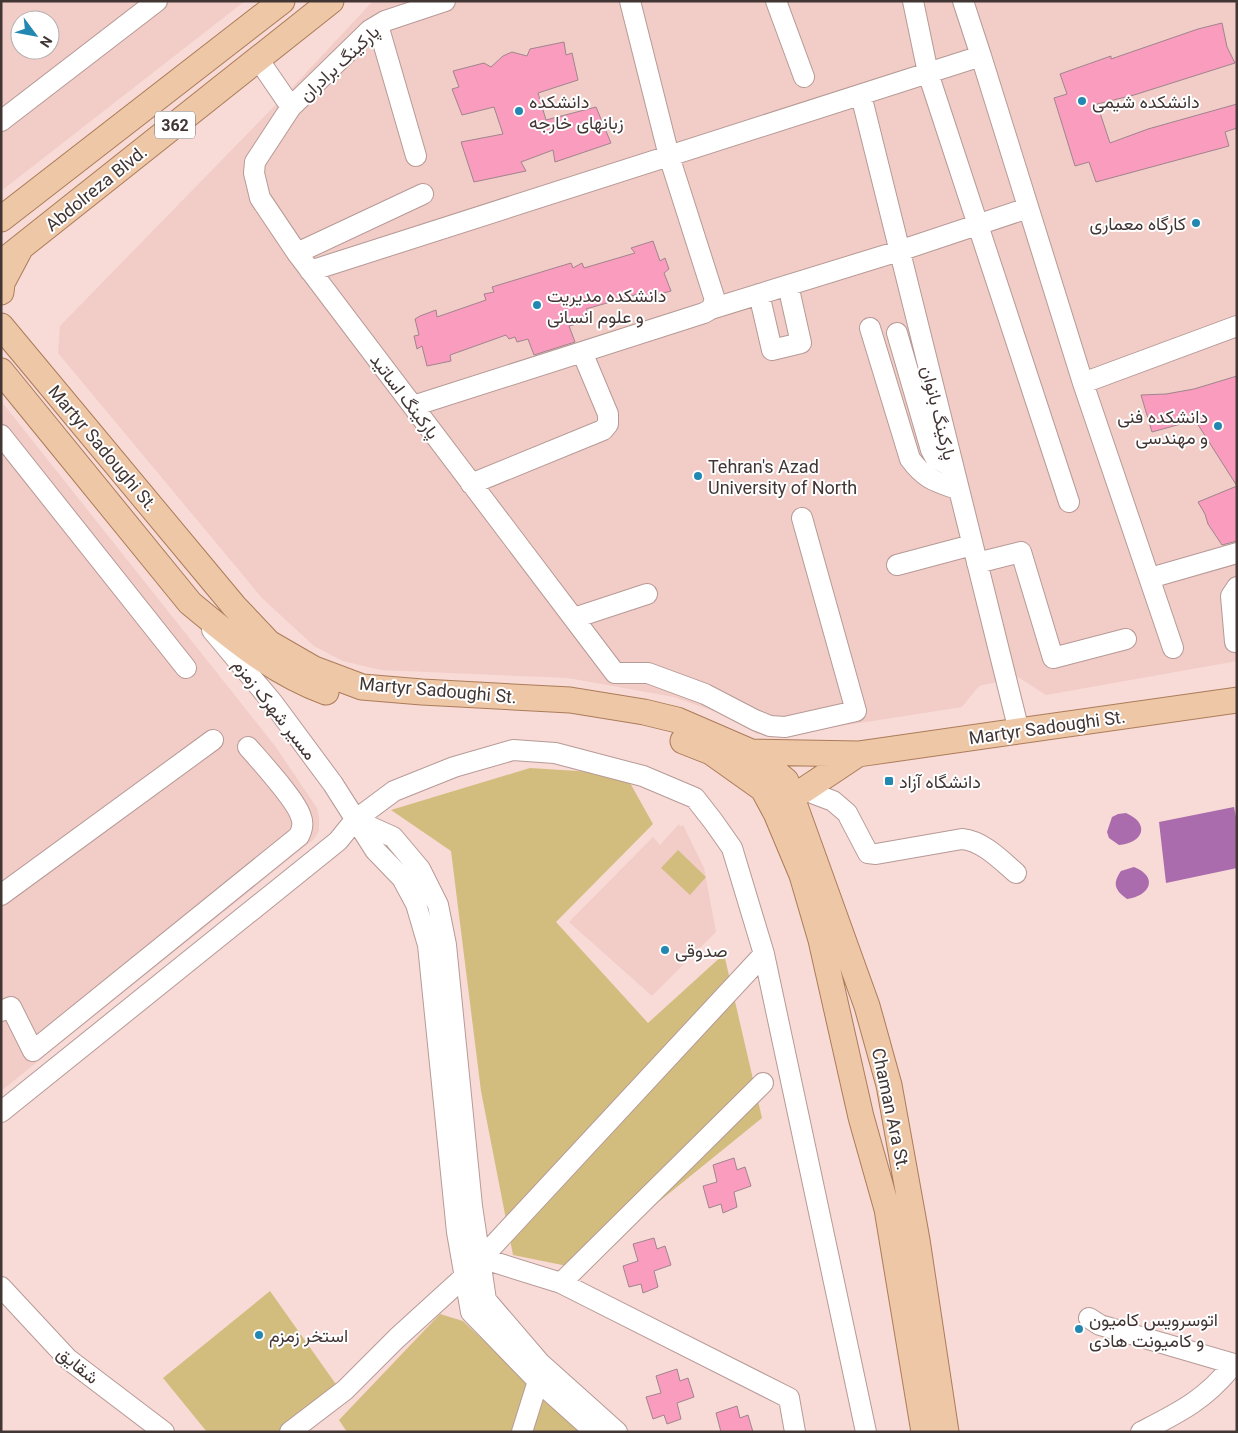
<svg xmlns="http://www.w3.org/2000/svg" width="1238" height="1433" font-family="Roboto,Vazirmatn,sans-serif">
<style>
.built{fill:#f2ccc6;fill-rule:evenodd}
.green{fill:#d2bd7f}
.water{fill:#aa6cad}
.building{fill:#f99cbe;stroke:#9f858d}
.lines{fill:none;stroke-linecap:round;stroke-linejoin:round}
.minor-casing{stroke:#b69a96;stroke-width:22}
.major-casing{stroke:#ab7c59;stroke-width:27}
.minor{stroke:#fff;stroke-width:20}
.major{stroke:#eec7a7;stroke-width:25}
.poi-dot{fill:#2287b1;stroke:#fff;stroke-width:2}
.labels{text-anchor:middle;dominant-baseline:central;stroke-width:4;stroke-linejoin:round;paint-order:stroke}
.shield{fill:#fff;stroke:#7b7272;stroke-width:1}
.shield-label{font-size:16px;font-weight:bold;fill:#423635}
.street-label{font-size:18px;fill:#423635;stroke:#fff}
.poi-label{font-size:18px;fill:#423635;stroke:#fff;text-anchor:start}
</style>
<rect width="100%" height="100%" fill="#f8dad6"/>
<path class="built" d="M1,1H245L1,191ZM20,20H50V50H20Z
M373,1H1237V661L1046,695L1018,677L979,686L962,707L789,734H757L722,714L674,697L568,678L381,670L343,661L314,646L262,598L58,353L60,326L291,89Z
M1,401L275,746L317,808L319,817V831L314,839L1,1091Z
M679,824L680,827L683,825L704,868L716,932L652,996L569,922L653,837L660,845Z"/>
<path class="green" d="M530,768L625,774L653,824L556,922L648,1023L724,954L762,1118L577,1268L513,1255L481,1091L451,851L391,810Z
M678,850L706,877L690,895L661,868Z
M270,1291L340,1390L279,1432H207L163,1378Z
M440,1314L463,1321L581,1432H347L339,1420Z"/>
<path class="water" d="M1234,807L1237,822V868L1166,883L1159,822Z
M1126,813C1151,824 1143,843 1119,845L1109,838L1107,832L1112,817L1118,814Z
M1134,867C1159,877 1150,896 1127,899C1115,890 1112,884 1121,871Z"/>
<path class="building" d="M1222,23L1227,47L1235,63L1134,95L1097,104L1110,143L1148,129L1237,104V128L1225,132L1229,146L1096,182L1089,162L1075,166L1054,98L1067,94L1060,74L1111,56V59L1198,29Z
M564,42L566,55L572,53L578,80L538,93L546,120L596,107L611,143L555,162L553,150L521,162L526,171L474,182L461,142L503,134L494,107L462,115L452,89L459,87L453,71L484,63L491,67L503,56L512,52L527,56L530,49Z
M653,241L660,261L665,258L669,269L664,273L671,291L645,298V292L586,309L589,315L577,317L580,323L569,326L575,342L534,355L528,339L517,342L515,337L509,339L506,335L450,355L451,361L427,366L422,346L417,349L414,336L419,335L415,319L420,316L436,310L437,317L486,300L484,294L494,292L492,287L571,263L573,268L582,263L584,268L635,253L631,248Z
M1237,376V541L1222,545L1208,524L1205,514L1198,502L1237,486L1195,420L1152,432L1141,395L1166,394L1194,389Z
M734,1158L737,1170L745,1167L751,1186L734,1192L737,1207L723,1213L721,1204L709,1208L703,1186L717,1182L713,1165Z
M654,1238L657,1249L665,1246L671,1265L654,1271L658,1287L643,1293L641,1284L629,1287L623,1266L638,1261L633,1244Z
M677,1369L680,1381L688,1378L694,1397L677,1403L681,1419L667,1424L664,1415L653,1419L646,1397L661,1393L656,1376Z
M737,1406L740,1418L748,1415L753,1432H721L716,1413Z"/>
<g class="lines">
<g class="minor-casing">
<path id="minor" d="M445,1L385,21L370,30L291,107L255,162L254,173L260,198L297,253L615,673H648L705,694L755,720L770,726L785,727L856,711L802,518
M776,1L804,77
M913,1L928,73L1069,502
M378,25L416,156
M981,56L1083,383L1173,648
M258,59L291,107
M861,95L1019,731
M1,121L157,1
M297,253L423,194
M310,271L981,56L963,1
M759,294L772,350L801,343L788,285
M711,309L899,251L1028,208
M870,328L910,459C925,479 934,481 957,489
M897,333L931,450L936,459L953,467
M1083,383L1237,326
M413,406L704,313L711,309L715,300L669,156L630,1
M1,435L186,668
M471,484L603,430L608,424V414L582,352
M977,563L1021,552L1053,658L1126,639
M897,565L972,545
M1150,578L1237,553
M574,618L647,594
M212,630L273,703L333,784L375,850L402,878L416,904L428,945L457,1232L471,1312L538,1381L595,1432
M1235,642L1231,596L1237,587
M804,790L833,801L847,813L868,853L876,854L962,839C983,841 1001,860 1016,873
M355,820L393,837L420,869L438,905L446,945L472,1206L486,1300L540,1363L617,1432
M1,895L213,740
M1,1011L11,1007L33,1051L299,836C302,830 304,824 301,817C297,801 261,762 248,747
M1,1112L338,841L355,820L394,791L454,767L513,750L555,753L643,776L695,798L713,821L732,848L764,954L866,1432
M481,1258L561,1283L789,1398L795,1432
M561,1283L763,1083
M1,1287L68,1359L164,1432
M1089,1318L1100,1325L1237,1365
M290,1432L345,1390L397,1338L465,1276L764,954
M522,1432L538,1381L539,1369
M1141,1432C1180,1412 1205,1400 1233,1365"/>
</g>
<g class="major-casing">
<path id="major" d="M1,219L282,1
M1,263L331,1
M1,292L2,283L19,251
M1,326L234,606L269,643L314,669L362,687L422,692L570,700L644,712L677,720L751,752L786,781L867,1006L889,1085L917,1240L946,1432
M1,371L190,603C232,638 274,673 326,692
M683,741L711,752L763,789L776,813L802,875L821,940L861,1117L887,1209L924,1432
M751,752L858,754L1237,700
M792,797L804,790L858,754"/>
</g>
<use href="#minor" class="minor"/>
<use href="#major" class="major"/>
</g>
<g class="poi-dot">
<circle cx="1082" cy="101" r="5"/>
<circle cx="519" cy="111" r="5"/>
<circle cx="1196" cy="223" r="5"/>
<circle cx="537" cy="305" r="5"/>
<circle cx="1218" cy="426" r="5"/>
<circle cx="698" cy="476" r="5"/>
<rect x="884" y="776" width="10" height="10" rx="2.5"/>
<circle cx="665" cy="950" r="5"/>
<circle cx="1079" cy="1329" r="5"/>
<circle cx="259" cy="1335" r="5"/>
</g>
<g class="labels">
<rect class="shield" x="155" y="111.5" width="40" height="27" rx="4"/>
<g class="shield-label">
<text x="175" y="125">362</text>
</g>
<g class="street-label">
<text transform="translate(339 63) rotate(-43)">پارکینگ برادران</text>
<text transform="translate(96 188) rotate(-39)">Abdolreza Blvd.</text>
<text transform="translate(405 396) rotate(53)">پارکینگ اساتید</text>
<text transform="translate(939 413) rotate(76)">پارکینگ بانوان</text>
<text transform="translate(103 448) rotate(50)">Martyr Sadoughi St.</text>
<text transform="translate(438 690) rotate(5)">Martyr Sadoughi St.</text>
<text transform="translate(275 709) rotate(52)">مسیر شهرک زمزم</text>
<text transform="translate(1047 727) rotate(-8)">Martyr Sadoughi St.</text>
<text transform="translate(891 1109) rotate(78)">Chaman Ara St.</text>
<text transform="translate(78 1365) rotate(39)">شقایق</text>
</g>
<g class="poi-label">
<text x="529" y="101">دانشکده<tspan x="529" dy="21">زبانهای خارجه</tspan></text>
<text x="1092" y="101">دانشکده شیمی</text>
<text x="1186" y="223" text-anchor="end">کارگاه معماری</text>
<text x="547" y="295">دانشکده مدیریت<tspan x="547" dy="21">و علوم انسانی</tspan></text>
<text x="1208" y="416" text-anchor="end">دانشکده فنی<tspan x="1208" dy="21">و مهندسی</tspan></text>
<text x="708" y="466">Tehran's Azad<tspan x="708" dy="21">University of North</tspan></text>
<text x="899" y="781">دانشگاه آزاد</text>
<text x="675" y="950">صدوقی</text>
<text x="1089" y="1319">اتوسرویس کامیون<tspan x="1089" dy="21">و کامیونت هادی</tspan></text>
<text x="269" y="1335">استخر زمزم</text>
</g>
</g>
<rect width="1238" height="1433" fill="none" stroke="#423635" stroke-width="5"/>
<g transform="translate(35 35) rotate(122)"><circle r="24" fill="#ffffff" stroke="#b3afae"/>
<path d="M0-4L9 19L0 12L-9 19Z" fill="#2287b1"/>
<text y="-8" font-size="14" font-weight="bold" text-anchor="middle" fill="#423635">N</text>
</g>
</svg>
